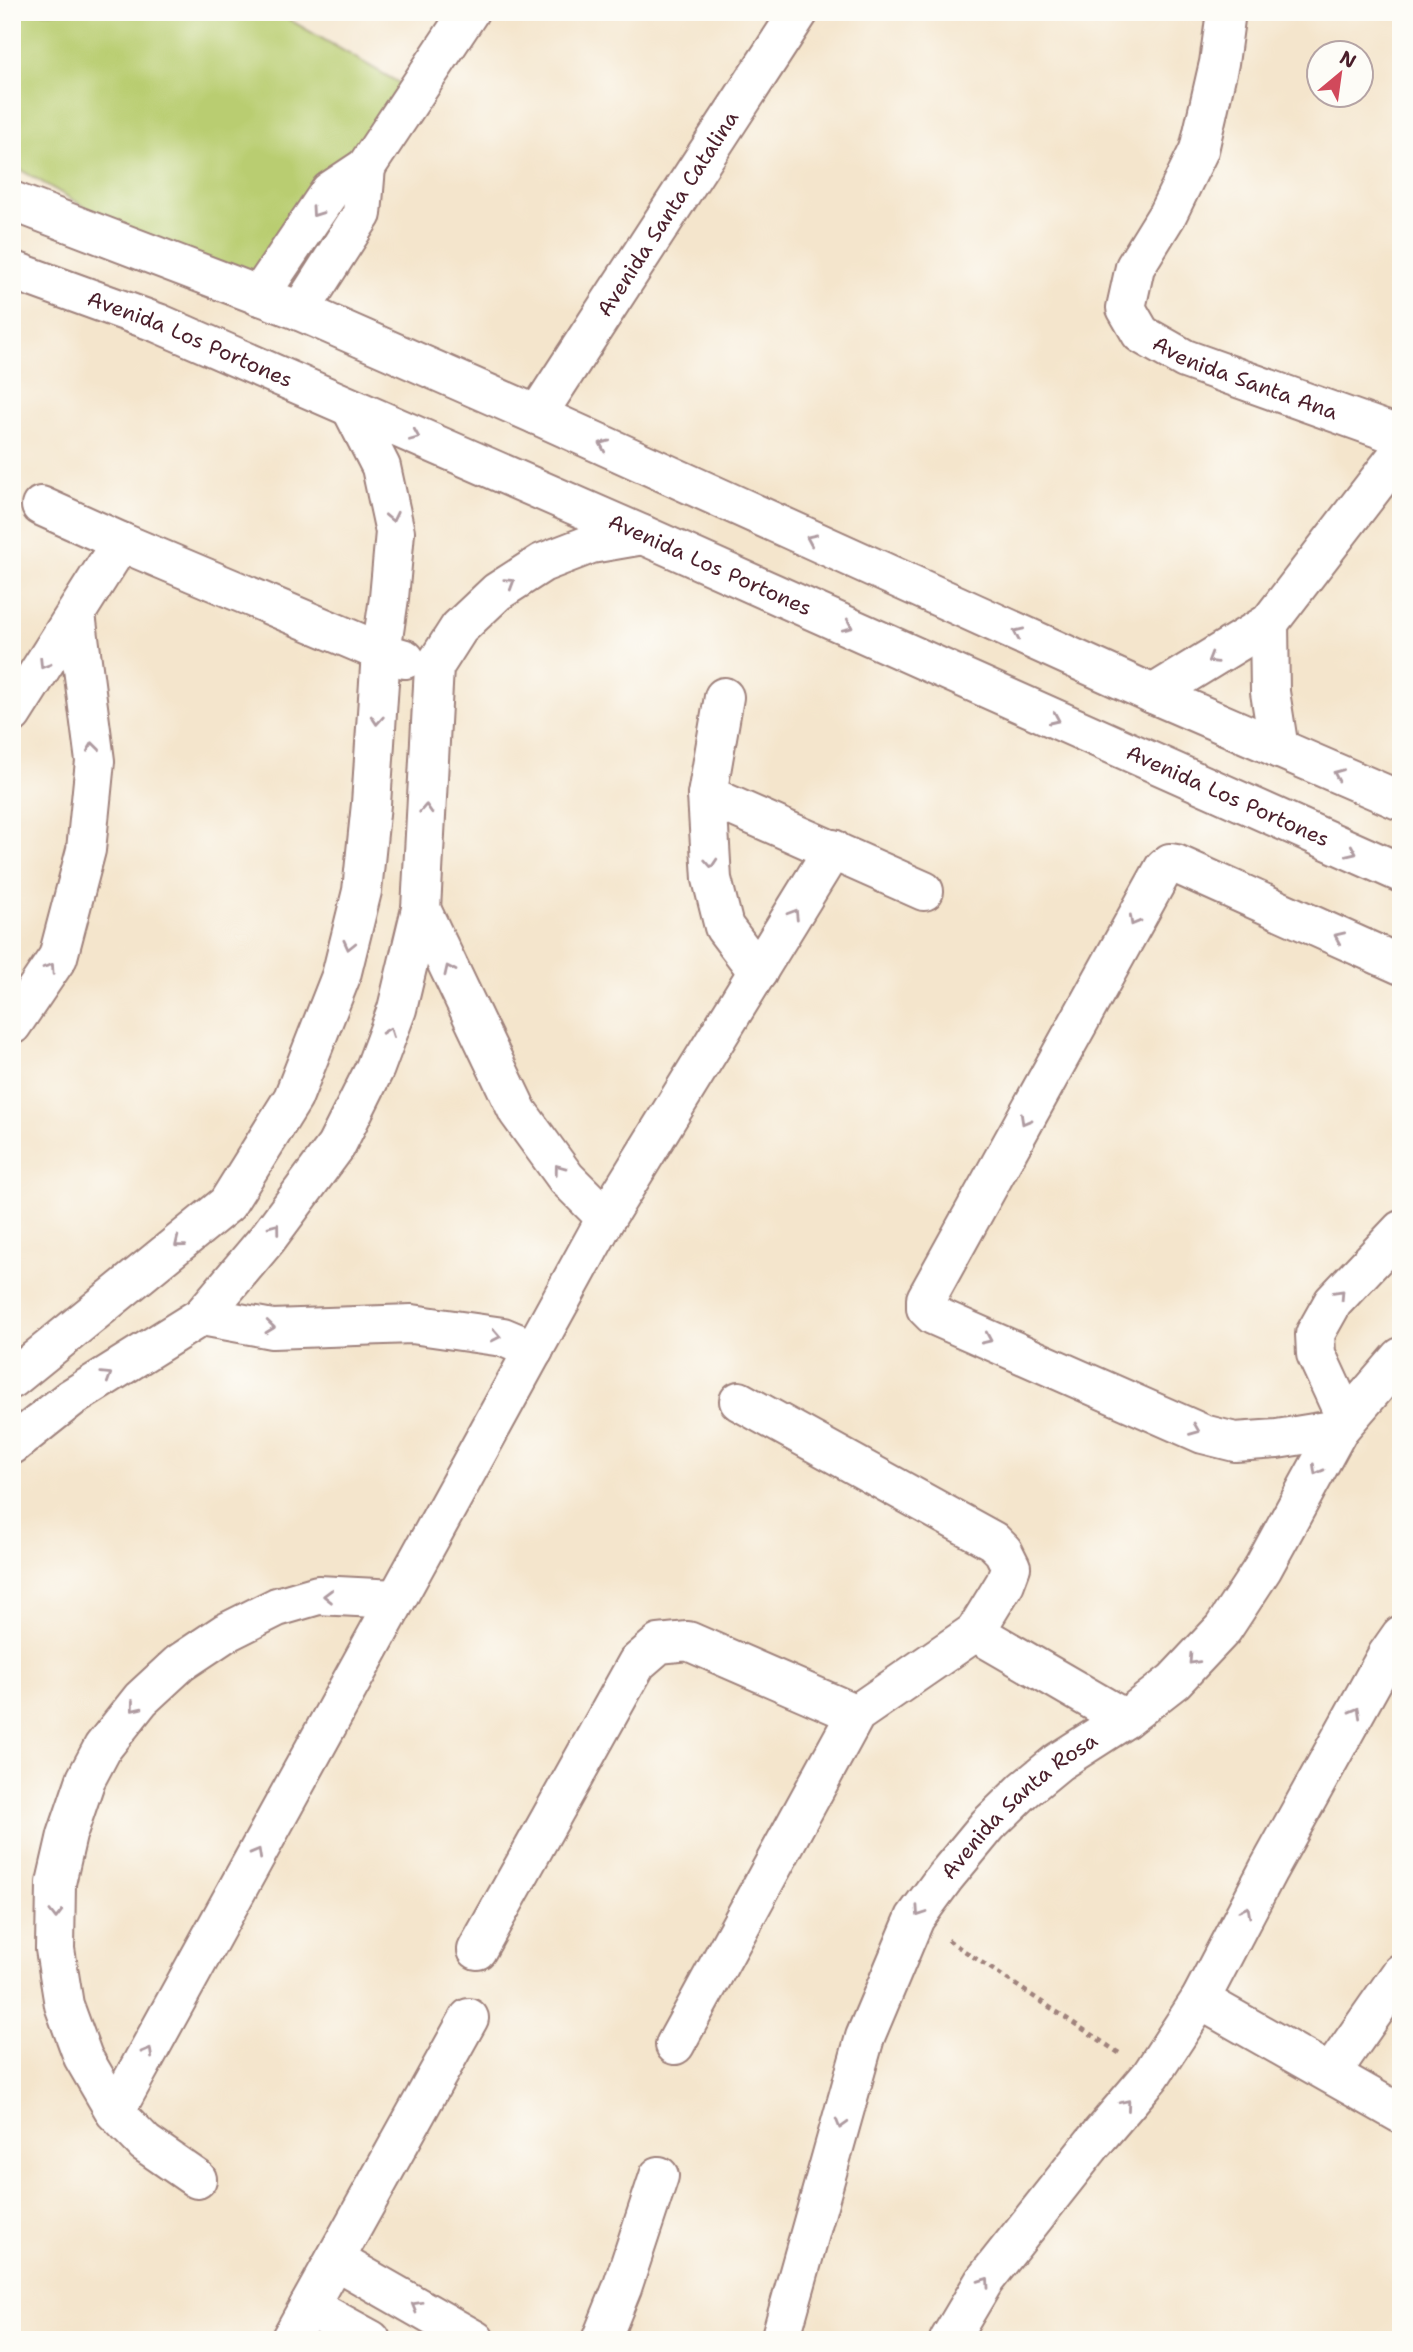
<svg xmlns="http://www.w3.org/2000/svg" width="1413" height="2352" font-family="'Shantell Sans',sans-serif">
<style>
.green{fill:#b9cd71;stroke:#82764e;stroke-width:2}
.lines{fill:none;stroke-linecap:round;stroke-linejoin:round}
.street-casing{stroke:#9f827c;stroke-width:42}
.path{stroke:#9f827c;stroke-width:4.5;stroke-dasharray:5 5;stroke-linecap:butt}
.street{stroke:#fff;stroke-width:38}
.oneway{stroke:#ae9aa0}
.labels{text-anchor:middle;dominant-baseline:central;stroke-width:7;stroke-linejoin:round;paint-order:stroke}
.street-label{font-size:21px;fill:#4a1f2b;stroke:#fdfcf7}
</style>
<rect width="100%" height="100%" fill="#fdfcf7"/>
<filter id="ink" filterUnits="userSpaceOnUse"><feTurbulence type="fractalNoise" baseFrequency=".0143" numOctaves="2"/><feDisplacementMap in="SourceGraphic" scale="14" xChannelSelector="R" yChannelSelector="G"/><feConvolveMatrix kernelMatrix="1 2 1 2 8 2 1 2 1" color-interpolation-filters="sRGB"/></filter>
<filter id="wash" filterUnits="userSpaceOnUse"><feTurbulence type="fractalNoise" baseFrequency=".00686" numOctaves="4" result="noise"/><feDisplacementMap in="SourceGraphic" scale="28" xChannelSelector="R" yChannelSelector="G"/><feGaussianBlur stdDeviation="1.57" result="paint"/><feColorMatrix in="noise" values="0 0 0 0 0 0 0 0 0 0 0 0 0 0 0 0 0 1.4 0 .05"/><feComposite in="paint" operator="in"/></filter>
<g filter="url(#wash)">
<rect width="100%" height="100%" fill="#f4e5cc"/>
<path class="green" d="M12,12H276L401,84L250,301L12,165Z"/>
</g>
<g filter="url(#ink)">
<g class="lines">
<g class="street-casing">
<g id="street">
<path id="s1" d="M1226,12L1219,63L1199,150L1167,215L1135,267L1126,308L1141,334L1185,359L1401,436"/>
<path d="M12,201L300,311L537,415L1153,694L1401,801"/>
<path id="s2" d="M12,270L158,323L643,535L1401,873"/>
<path d="M259,296L330,191L366,167L469,12"/>
<path d="M300,311L362,214L366,167"/>
<path id="s3" d="M537,415L799,12"/>
<path d="M41,506L121,542L381,652L405,659"/>
<path d="M1269,623L1270,692L1279,749"/>
<path d="M1153,694L1269,623L1401,451"/>
<path d="M724,697L707,795L712,879L724,927L758,972"/>
<path d="M12,714L121,542"/>
<path d="M707,795L924,891"/>
<path d="M421,909L518,1112L566,1178L606,1218"/>
<path d="M12,1025L58,957L86,850L95,761L76,614"/>
<path d="M202,1316L272,1329L412,1324L503,1337L534,1350"/>
<path d="M12,1379L227,1204L293,1098L341,976L362,891L371,804L381,652L389,598L395,532L381,467L351,408"/>
<path d="M1346,1419L1316,1354L1315,1334L1333,1302L1401,1230"/>
<path d="M1339,1429L1277,1439L1235,1442L1203,1434L933,1315L926,1308V1299L1164,868L1170,863L1176,864L1401,965"/>
<path d="M12,1445L71,1398L202,1316L267,1239L336,1146L375,1068L397,1009L421,909L434,667L459,628L497,592L542,563L591,544L643,535"/>
<path d="M975,1632L1125,1719"/>
<path d="M477,1950L637,1663L659,1644L688,1641L856,1714"/>
<path d="M1200,2000L1401,2114"/>
<path d="M675,2045L856,1714L975,1632L1005,1583L1011,1567L1003,1551L993,1541L739,1401"/>
<path d="M1331,2073L1401,1973"/>
<path d="M115,2112L606,1218L833,849"/>
<path d="M197,2179L145,2143L115,2112L83,2057L64,2005L55,1949L56,1883L67,1835L86,1779L103,1747L141,1699L180,1663L225,1633L277,1607L318,1595L396,1599"/>
<path d="M335,2260L475,2340"/>
<path d="M309,2306L371,2340"/>
<path d="M290,2340L469,2018"/>
<path d="M601,2340L622,2288L659,2176"/>
<path id="s4" d="M780,2340L865,2037L915,1918L945,1877L988,1825L1024,1790L1058,1762L1125,1719L1174,1681L1223,1629L1263,1568L1339,1429L1401,1357"/>
<path d="M949,2340L984,2281L1093,2143L1151,2075L1200,2000L1268,1870L1387,1655L1401,1635"/>
</g>
</g>
<path class="path" d="M948,1940L1119,2053"/>
<use href="#street" class="street"/>
</g>
<defs><path id="oneway-chevron" d="M-2-3.5L2.5 0L-2 3.5" fill="none" stroke-width="1.6" stroke-linecap="round" stroke-linejoin="round" transform="scale(1.75)"/></defs>
<g class="oneway">
<use href="#oneway-chevron" transform="translate(316 212) rotate(125)"/>
<use href="#oneway-chevron" transform="translate(415 436) rotate(23)"/>
<use href="#oneway-chevron" transform="translate(604 445) rotate(-156)"/>
<use href="#oneway-chevron" transform="translate(392 517) rotate(78)"/>
<use href="#oneway-chevron" transform="translate(811 539) rotate(-156)"/>
<use href="#oneway-chevron" transform="translate(510 583) rotate(-32)"/>
<use href="#oneway-chevron" transform="translate(848 626) rotate(24)"/>
<use href="#oneway-chevron" transform="translate(1018 633) rotate(-156)"/>
<use href="#oneway-chevron" transform="translate(1212 659) rotate(149)"/>
<use href="#oneway-chevron" transform="translate(44 664) rotate(122)"/>
<use href="#oneway-chevron" transform="translate(1055 719) rotate(24)"/>
<use href="#oneway-chevron" transform="translate(377 720) rotate(94)"/>
<use href="#oneway-chevron" transform="translate(93 747) rotate(-97)"/>
<use href="#oneway-chevron" transform="translate(1338 774) rotate(-157)"/>
<use href="#oneway-chevron" transform="translate(426 809) rotate(-87)"/>
<use href="#oneway-chevron" transform="translate(1352 852) rotate(24)"/>
<use href="#oneway-chevron" transform="translate(711 863) rotate(86)"/>
<use href="#oneway-chevron" transform="translate(794 914) rotate(-58)"/>
<use href="#oneway-chevron" transform="translate(1134 921) rotate(119)"/>
<use href="#oneway-chevron" transform="translate(1339 937) rotate(-156)"/>
<use href="#oneway-chevron" transform="translate(349 945) rotate(103)"/>
<use href="#oneway-chevron" transform="translate(50 968) rotate(-56)"/>
<use href="#oneway-chevron" transform="translate(449 970) rotate(-115)"/>
<use href="#oneway-chevron" transform="translate(389 1032) rotate(-70)"/>
<use href="#oneway-chevron" transform="translate(1025 1120) rotate(119)"/>
<use href="#oneway-chevron" transform="translate(559 1169) rotate(-127)"/>
<use href="#oneway-chevron" transform="translate(275 1228) rotate(-53)"/>
<use href="#oneway-chevron" transform="translate(179 1243) rotate(141)"/>
<use href="#oneway-chevron" transform="translate(1340 1294) rotate(-47)"/>
<use href="#oneway-chevron" transform="translate(270 1327) rotate(6)"/>
<use href="#oneway-chevron" transform="translate(496 1336) rotate(11)"/>
<use href="#oneway-chevron" transform="translate(987 1339) rotate(24)"/>
<use href="#oneway-chevron" transform="translate(107 1376) rotate(-32)"/>
<use href="#oneway-chevron" transform="translate(1195 1430) rotate(22)"/>
<use href="#oneway-chevron" transform="translate(1317 1470) rotate(119)"/>
<use href="#oneway-chevron" transform="translate(328 1596) rotate(-179)"/>
<use href="#oneway-chevron" transform="translate(1193 1660) rotate(133)"/>
<use href="#oneway-chevron" transform="translate(135 1707) rotate(129)"/>
<use href="#oneway-chevron" transform="translate(1356 1712) rotate(-61)"/>
<use href="#oneway-chevron" transform="translate(257 1853) rotate(-61)"/>
<use href="#oneway-chevron" transform="translate(1246 1911) rotate(-62)"/>
<use href="#oneway-chevron" transform="translate(920 1912) rotate(124)"/>
<use href="#oneway-chevron" transform="translate(56 1914) rotate(90)"/>
<use href="#oneway-chevron" transform="translate(148 2052) rotate(-61)"/>
<use href="#oneway-chevron" transform="translate(1126 2104) rotate(-50)"/>
<use href="#oneway-chevron" transform="translate(841 2124) rotate(106)"/>
<use href="#oneway-chevron" transform="translate(985 2282) rotate(-55)"/>
<use href="#oneway-chevron" transform="translate(416 2306) rotate(-150)"/>
</g>
</g>
<g class="labels">
<g class="street-label">
<text stroke="none"><textPath href="#s3" startOffset="240">Avenida Santa Catalina</textPath></text>
<text stroke="none"><textPath href="#s2" startOffset="191">Avenida Los Portones</textPath></text>
<text stroke="none"><textPath href="#s1" startOffset="460">Avenida Santa Ana</textPath></text>
<text stroke="none"><textPath href="#s2" startOffset="758">Avenida Los Portones</textPath></text>
<text stroke="none"><textPath href="#s2" startOffset="1325">Avenida Los Portones</textPath></text>
<text stroke="none"><textPath href="#s4" startOffset="598">Avenida Santa Rosa</textPath></text>
</g>
</g>
<rect width="1413" height="2352" fill="none" stroke="#fdfcf7" stroke-width="42"/>
<g transform="translate(1340 74) rotate(29)"><circle r="33" fill="#fdfcf7" stroke="#b5a4a5" stroke-width="2"/>
<path d="M0-5L12 26L0 18L-12 26Z" fill="#d1495b"/>
<text y="-10" font-size="19" font-weight="bold" text-anchor="middle" fill="#4a1f2b">N</text>
</g>
</svg>
